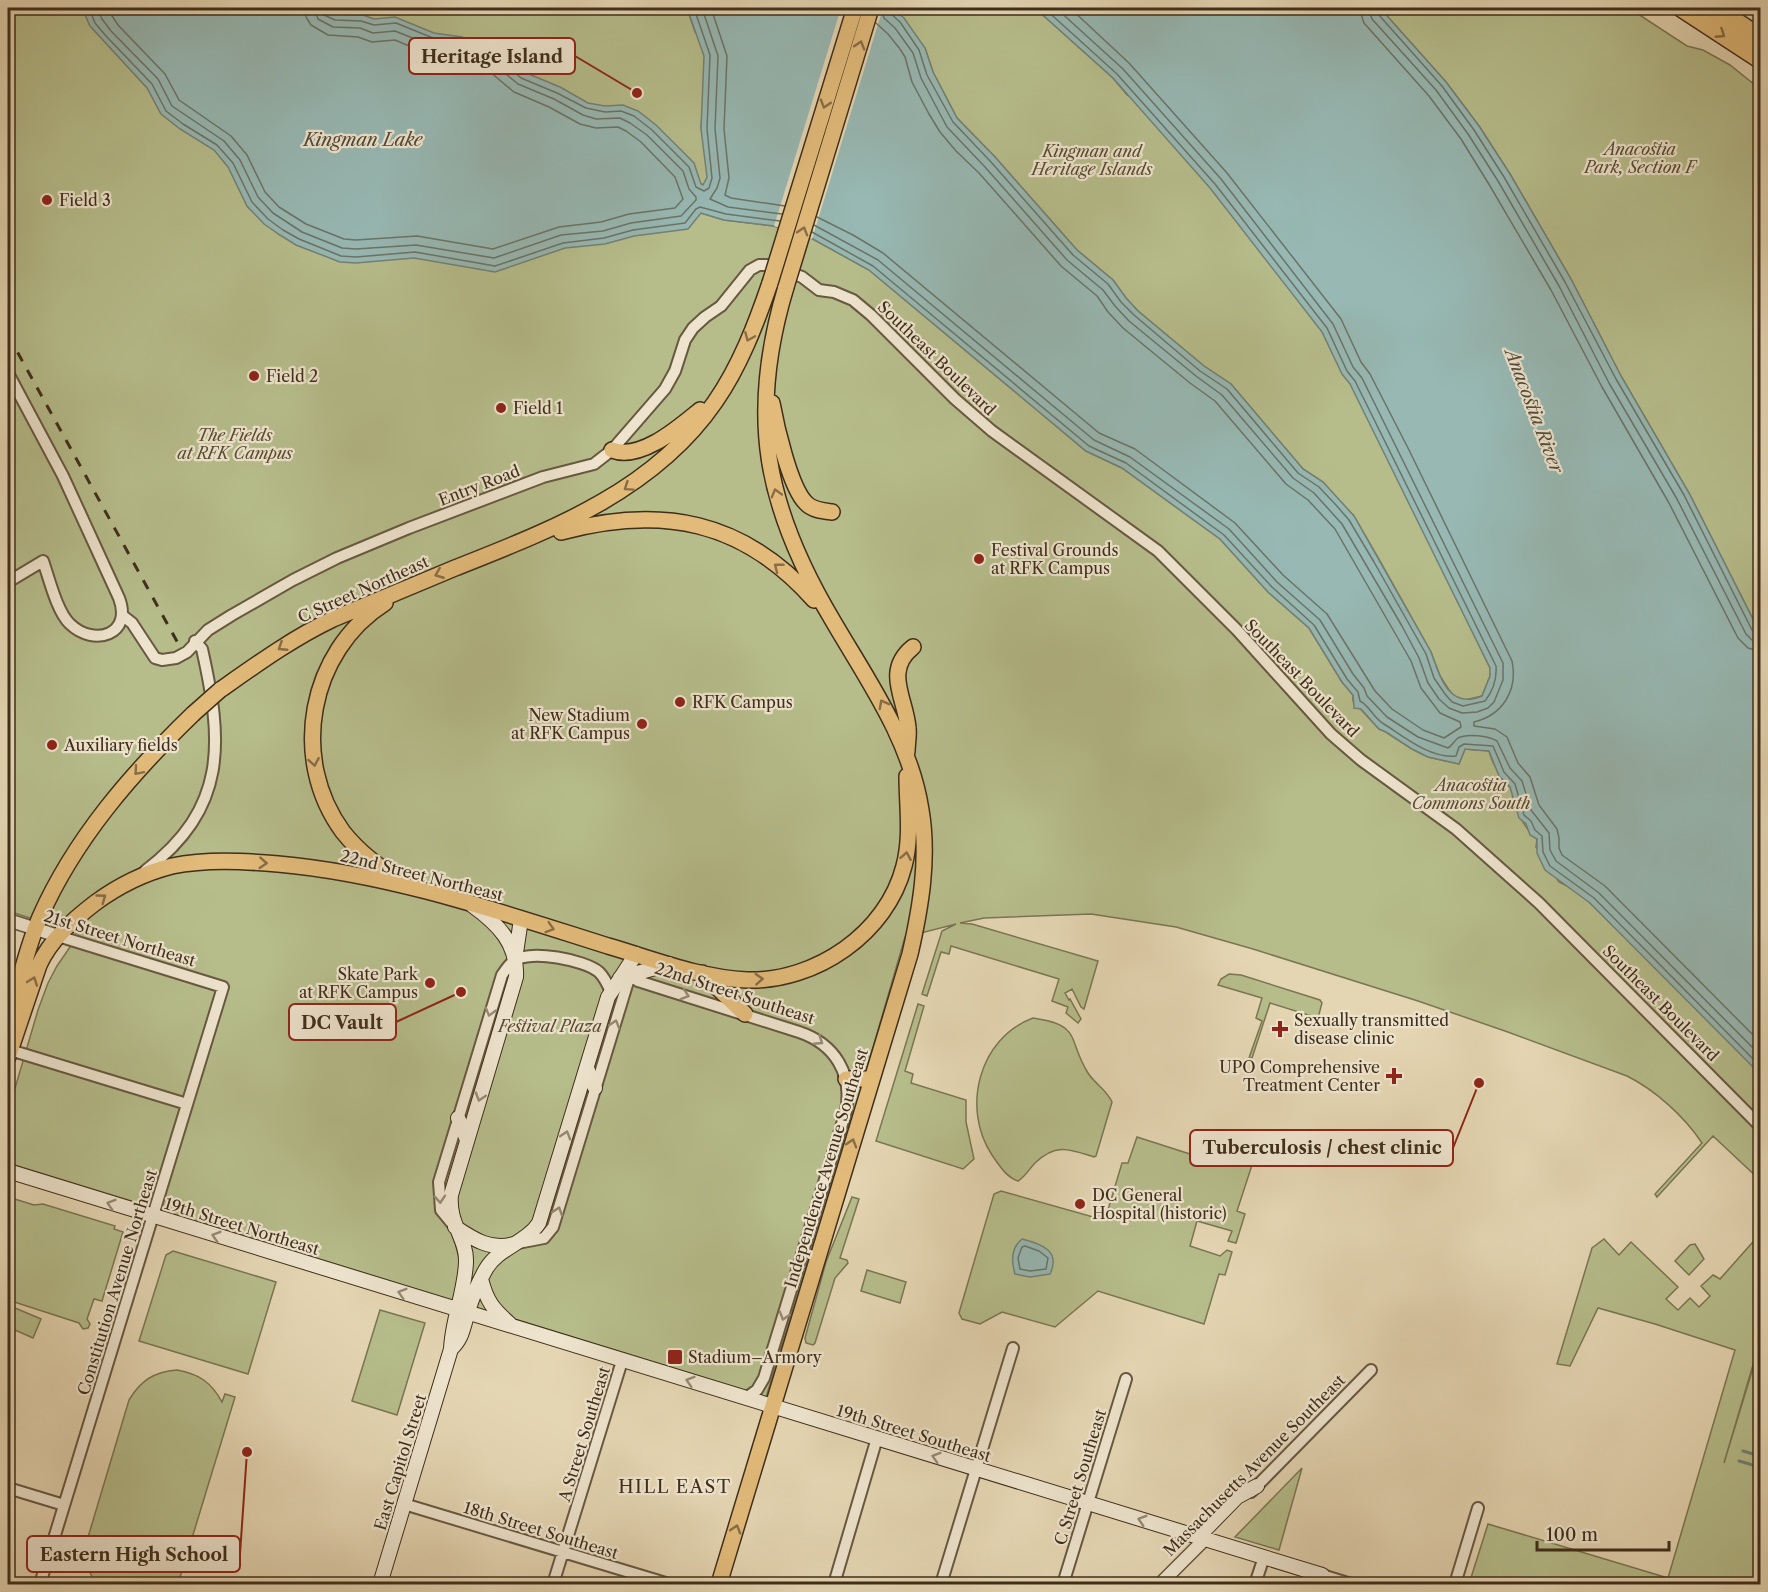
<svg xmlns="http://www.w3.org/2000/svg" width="1768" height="1592" font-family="'Libre Caslon Text',serif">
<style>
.green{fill:#b6bd8b;stroke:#7a7653;stroke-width:1.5}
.water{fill:#97b8b3;stroke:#748176;stroke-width:1.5}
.pier{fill:#e5d6b3}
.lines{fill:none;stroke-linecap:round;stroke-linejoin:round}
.shore{stroke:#6b7367;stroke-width:1.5}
.stream{stroke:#748176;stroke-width:3}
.minor-casing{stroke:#685841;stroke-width:14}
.tertiary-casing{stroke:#685841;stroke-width:15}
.secondary-casing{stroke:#3f2e1b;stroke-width:16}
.primary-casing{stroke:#3f2e1b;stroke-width:18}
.motorway-casing{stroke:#3f2e1b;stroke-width:21}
.minor{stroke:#eee4ce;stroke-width:10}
.tertiary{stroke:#eee4ce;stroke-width:12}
.secondary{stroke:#eee4ce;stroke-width:14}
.primary{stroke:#e2bb7a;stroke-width:15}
.motorway{stroke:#e2bb7a;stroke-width:18}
.rail{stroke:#3f2e1b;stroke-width:3;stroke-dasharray:10 10;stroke-linecap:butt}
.primary-bridge-casing{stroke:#3f2e1b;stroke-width:18;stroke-linecap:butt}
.primary-bridge{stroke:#e2bb7a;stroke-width:15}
.oneway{stroke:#886d46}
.oneway2{stroke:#968974}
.poi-dot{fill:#8f2418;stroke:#eee4ce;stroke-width:2}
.labels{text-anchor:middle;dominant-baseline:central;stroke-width:4.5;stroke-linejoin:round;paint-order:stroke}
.park-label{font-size:16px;font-style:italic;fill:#574b31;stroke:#eee4ce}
.poi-label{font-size:16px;fill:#3f2e1b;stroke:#eee4ce;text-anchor:start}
.street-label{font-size:16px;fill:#3f2e1b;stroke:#eee4ce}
.water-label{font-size:18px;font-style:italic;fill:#514a39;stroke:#eee4ce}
.neighbourhood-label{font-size:18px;letter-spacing:1.5px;fill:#3f2e1b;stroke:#eee4ce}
.leader{fill:none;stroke:#8f2418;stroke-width:2}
.callout-dot{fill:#8f2418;stroke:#eee4ce;stroke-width:2}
.callout{fill:#eee4ce;stroke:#8f2418;stroke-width:2}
.callout-label{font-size:18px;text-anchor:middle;font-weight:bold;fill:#3f2e1b}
</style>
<rect width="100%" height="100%" fill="#e5d6b3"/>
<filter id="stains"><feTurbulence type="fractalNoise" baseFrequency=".00333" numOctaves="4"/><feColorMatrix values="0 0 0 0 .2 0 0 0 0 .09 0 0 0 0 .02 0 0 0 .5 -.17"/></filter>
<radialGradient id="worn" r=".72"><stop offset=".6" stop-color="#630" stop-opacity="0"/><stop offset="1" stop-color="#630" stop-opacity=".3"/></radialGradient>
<path class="green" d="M8,8H85L163,21L248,207L280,235L516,252L701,213L724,220L774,226L811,238L869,270L1086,451L1122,468L1220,539L1268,592L1309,628L1342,682L1353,695V701L1379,729L1386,732L1412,749L1428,757L1459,764L1465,749L1489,751C1493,766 1500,775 1509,786C1514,792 1513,798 1515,804C1518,816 1528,832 1537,839L1536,847L1559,882L1577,891L1590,903L1742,1053L1760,1075V1180L1713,1136L1657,1197L1655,1194L1702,1143C1684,1116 1655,1090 1627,1076L1505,1031L1418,1001L1253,949L1176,927L1091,914L984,918L960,923L972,924L1098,961L1084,1009L1081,1007L1072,989L1065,993L1069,1000L1070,999L1081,1019L1078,1023L1066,1013L1068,1007L1052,1001L1059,979L951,946L949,954L941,952L927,996L922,994L942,931L956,924L905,937L856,1106L766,1397L8,1163V1112L38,1010L48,983L57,966L79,934L8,911Z
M252,8H687L695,32L708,42L701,128L712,178L704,185Z
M892,8H1035L1113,78L1127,95L1288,169L1437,558L1490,668V676L1482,696L1465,700L1455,697L1449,690L1440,676L1431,652L1379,559L1354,516L1340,501L1323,482L1303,469L1231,384L1204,366L1138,311L1126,298L1113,280L1077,250L995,157L957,118L933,72L925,48Z
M1380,8H1629L1687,46L1703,50L1730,65L1760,89V633L1689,493L1621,376L1571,279L1510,174L1479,126L1446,82Z
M1229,974L1241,975L1320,1000L1322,1003L1318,1018L1270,1003L1252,1058H1249L1262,1021L1256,1018L1262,998L1218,985L1221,979Z
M918,1004L924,1006L905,1071L913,1074L911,1083L966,1100V1122L974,1159L963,1169L876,1141Z
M1033,1018C1083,1025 1067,1040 1088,1073C1095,1084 1107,1090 1112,1102L1096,1156L1094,1157C1069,1149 1056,1143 1035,1163C1029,1169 1026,1176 1018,1181C1006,1177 999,1165 992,1155C961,1108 979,1038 1033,1018Z
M1137,1137L1218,1163L1222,1153L1253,1162L1237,1211L1245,1214L1236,1243L1228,1241L1232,1231L1197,1221L1190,1246L1220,1256L1227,1250L1232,1252L1225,1275L1219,1274L1204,1324L1098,1291L1055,1327L1002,1312L980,1324L962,1319L959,1313L994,1194L1001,1191L1093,1217L1108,1210L1122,1163H1128Z
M8,1197L34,1205L43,1204L115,1226L114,1229L123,1232L102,1301L94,1299L87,1319L90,1324L88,1328L83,1329L79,1323L8,1300Z
M852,1197L859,1199L840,1258L847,1260L848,1263L835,1278L815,1343L813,1345L806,1343L805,1338L826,1262Z
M1760,1234V1341L1724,1463L1760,1345V1584H1469L1488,1524L1668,1578L1735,1350L1655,1324L1598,1308L1570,1366L1557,1364L1592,1248L1604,1239L1619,1255L1631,1242L1678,1287L1666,1299L1678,1310L1690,1298L1699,1307L1710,1296L1701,1286L1713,1275L1720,1279Z
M1695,1244L1704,1259L1689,1275L1675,1261L1690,1245Z
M173,1251L276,1282L248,1374L139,1341L166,1255Z
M867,1270L906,1282L900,1303L861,1291Z
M8,1305L41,1319L33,1338L8,1327Z
M380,1310L425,1323L397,1415L352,1401Z
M177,1370C199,1374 211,1382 222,1402L225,1394L235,1397L178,1584H96C88,1571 85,1560 86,1544L129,1400C141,1380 154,1372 177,1370Z
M1302,1468L1279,1550L1235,1537Z"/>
<path class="water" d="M82,8H321L337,14L363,15L374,19L395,17L434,33L462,37L500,52L524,72L560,87L588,103L605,106L623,105L638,111L656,125L694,163L701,184L703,185L707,177L701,129L704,56L687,8H892L904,18L925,48L933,72L957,118L995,157L1077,250L1113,280L1126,298L1138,311L1204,366L1231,384L1303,469L1323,482L1354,516L1431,652C1440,677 1449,710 1482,696L1490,676V668L1350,384L1342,374L1322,332L1210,188L1113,78L1035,8H1380L1446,82L1479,126L1510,174L1571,279L1621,376L1689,493L1760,633V1074L1590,903L1545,870L1537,853V839L1530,835L1526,824L1519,818L1510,787L1499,776L1489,751L1465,749L1459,764L1428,757L1412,749L1386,732L1379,729L1361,709L1354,708L1353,695L1342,682L1309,628L1268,592L1220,539L1122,468L1086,451L869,270L811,238L774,226L724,220L701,213L688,229L634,236L605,244L565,248L495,272L414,258L356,263L340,262L296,245L280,235L264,224L247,206L228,167L214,150L180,129L161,114L147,88L90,26Z
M1022,1239C1042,1244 1061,1251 1050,1274L1030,1277L1015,1274C1011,1261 1011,1248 1022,1239Z"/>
<path class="pier" d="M841,8H883L812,239L774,226Z"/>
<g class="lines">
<path class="shore" d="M89,8L95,23L106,36L152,84L166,111L183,124L217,145L233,163L252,202L268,219L283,230L299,239L341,256L356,257L415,252L495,266L563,243L604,238L633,230L685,223L696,209L700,207L726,214L780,221
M97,8L102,19L111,31L158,79L172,106L224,141L240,160L258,197L273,213L302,232L342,248L356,249L416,245L494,258L561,235L603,231L631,223L681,216L696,200V197L689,189L683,171L647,135L630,123L620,118L596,119L583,115L554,99L518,84L494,64L459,50L430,45L395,31L373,33L360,28L333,27L318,19L314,8
M107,8L118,25L165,74L179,100L231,136L247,155L265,192L279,207L306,224L344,239L356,240L417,236L493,249L559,227L601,222L629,214L675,208L683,199L675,177L641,142L626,131L618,127L596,128L580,124L549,107L514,92L490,72L456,59L428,54L395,40L372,42L358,37L328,35L311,25L306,17L305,8
M321,8L324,15L335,20L361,21L374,25L396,23L433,38L461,43L497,57L521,78L557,93L586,108L605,112L621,111L634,116L652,130L689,167L696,187L704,191L709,188L712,178L707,129L710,55L694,8
M702,8L718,56L715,129L720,178L717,188L710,199L728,207L782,214
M711,8L727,56L724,129L729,178L725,195L731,198L785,206
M881,8L884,18L895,28L913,53L921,78L947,127L985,167L1067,260L1103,290L1115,306L1129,321L1196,376L1222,395L1293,478L1314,493L1342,524L1402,626L1419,658L1428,683L1439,699L1449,708L1462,713L1477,712L1488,708L1494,702L1503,680V663L1362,378L1353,367L1333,324L1221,179L1123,69L1056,8
M888,8L890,13L900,22L919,50L927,75L953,122L991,162L1073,255L1108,284L1121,302L1134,315L1200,371L1227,389L1298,473L1319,487L1336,505L1349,520L1374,562L1426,654L1434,678L1445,694L1452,702L1463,706L1485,701C1493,691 1497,679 1496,666L1355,381L1347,371L1327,328L1215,184L1117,74L1044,8
M1070,8L1129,63L1227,173L1341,319L1361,362L1370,374L1409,450L1512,661C1518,690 1503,715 1474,722V726L1495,729L1507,737L1518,763L1530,777L1539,805L1557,829L1559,838V848L1562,855L1605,886L1760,1042
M1359,8L1364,23L1429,96L1461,139L1490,186L1551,290L1602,387L1669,503L1738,638L1748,648L1760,651
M1368,8L1372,19L1436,90L1468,134L1498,181L1559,286L1609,383L1677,499L1746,634L1752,640L1760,642
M1376,8L1378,14L1442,86L1474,130L1504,177L1565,282L1616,379L1684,495L1752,630L1760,634
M817,217L853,235L883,253L1099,433L1135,449L1235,523L1283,575L1327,614L1375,691L1392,709L1423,730L1444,738L1461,727L1460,722L1440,713L1421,688L1411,661L1335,529L1308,500L1286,484L1215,401L1190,383L1123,328L1108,312L1097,296L1061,266L979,173L956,151L940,132L929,114L912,82L905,57L900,49L888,34L876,23
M814,225L878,260L1094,440L1130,457L1229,529L1277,582L1320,620L1353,674L1364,688L1367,696L1387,717L1418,737L1448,748C1452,746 1454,741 1458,738C1467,733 1489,736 1497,741L1510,768L1522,781L1531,810L1549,833L1550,850L1556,861L1599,893L1760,1055
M812,232L873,266L1089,446L1126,463L1224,535L1272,587L1314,625L1347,679L1358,692L1360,701C1370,706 1374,719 1384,724C1404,737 1431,759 1456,756L1459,747L1464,744L1493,746L1504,772L1515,784L1524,815L1531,821L1535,830L1542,836L1543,852L1550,866L1594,898L1760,1066
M1025,1246L1039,1251L1048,1258L1046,1269L1030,1271L1020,1269L1018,1258L1022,1247Z"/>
<path class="stream" d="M1743,1451L1760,1456
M1739,1461L1760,1467"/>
<g class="minor-casing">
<path id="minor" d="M8,373L63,476L119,598C133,635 94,647 70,624C57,612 49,578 43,561L8,582
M123,616L132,623L155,658L162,660L176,658L187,652L208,630L232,615L293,580L337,558L409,528L543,477L594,464L612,450L665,389L675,371L685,340L693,328L705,317L721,306L750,270L759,265H770L802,277L819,290L834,292L853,300L871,315L955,399L992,431L1158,551L1237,630L1331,734L1361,760L1456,829L1539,903L1760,1126
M145,871C228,808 223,742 202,649L195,641
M10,1050L187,1104
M455,1227L441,1210L439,1182L502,975C505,971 509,964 514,961C530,949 585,960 599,972C605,978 608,985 611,992
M518,1243L544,1238L553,1227L630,975L638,981L799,1032C835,1044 853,1074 846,1111L764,1378L757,1390L746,1398
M8,1488L64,1505
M1251,1492L1371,1370
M404,1504L669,1584
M1322,1575L1351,1584
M40,1584L223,987L58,936
M553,1584L622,1361
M834,1584L877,1438
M941,1584L1013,1348
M1063,1584L1126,1379
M1255,1584L1264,1557
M1455,1584L1478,1508"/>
</g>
<g class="tertiary-casing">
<path id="tertiary" d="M8,920L58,936
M1160,1584L1205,1539"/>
</g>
<g class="secondary-casing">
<path id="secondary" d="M515,960L521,919
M620,978L669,964
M587,1068L595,1088
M458,1118L467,1140
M8,1171L1322,1575L1323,1584
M455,1227C473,1239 491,1251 514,1244
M481,1279C487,1302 493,1309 510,1324
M451,1349C463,1338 463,1327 468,1312C472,1298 479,1281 486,1269C498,1248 526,1243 539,1223L608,997L636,954
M1198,1537L1237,1497L1257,1486
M380,1584L451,1349C452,1320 465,1292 466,1262C467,1239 448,1223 451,1195L516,977C518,944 498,924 473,906"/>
</g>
<g class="primary-casing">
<path id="primary" d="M772,403C776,425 790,488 806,503C812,510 823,511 832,512
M612,450C641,461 679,427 700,410
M561,532C661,505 743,520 814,600
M385,603C309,651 289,759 343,832C359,852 381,869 403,881
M220,690C257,664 293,638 333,619C373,602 414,585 455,568C551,530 654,491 715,402C740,366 756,324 770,283
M907,752C907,744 909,736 908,728C906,699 883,671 913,647
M702,973L745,1014
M8,1022C18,988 26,949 40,917C75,838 132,773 193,714
M8,1057L39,965C51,939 73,920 95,903C118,886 144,873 172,866C206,859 243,861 278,864C391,874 500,912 608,946C653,959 700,978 747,980C816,982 887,933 904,866C912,836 907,806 907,776
M846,1079H872
M719,1584L910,954C921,906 929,858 921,810C910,739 868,681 833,621C765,507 747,416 786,287"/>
</g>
<g class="motorway-casing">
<path id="motorway" d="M1682,8L1760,59
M1715,8L1760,38"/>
</g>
<use href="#minor" class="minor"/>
<use href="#tertiary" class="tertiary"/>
<use href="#secondary" class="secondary"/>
<use href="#primary" class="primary"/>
<use href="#motorway" class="motorway"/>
<path class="rail" d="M8,335L179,645"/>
<g class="primary-bridge-casing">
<path id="primary-bridge" d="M770,283L855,8
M786,287L871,8
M193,714L220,690"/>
</g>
<use href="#primary-bridge" class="primary-bridge"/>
</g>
<defs><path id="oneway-chevron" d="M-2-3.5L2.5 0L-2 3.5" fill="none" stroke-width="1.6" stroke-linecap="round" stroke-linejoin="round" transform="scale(1.5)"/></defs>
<g class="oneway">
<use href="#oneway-chevron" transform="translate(1721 34) rotate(33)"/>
<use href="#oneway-chevron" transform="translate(860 45) rotate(-73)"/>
<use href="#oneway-chevron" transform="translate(825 104) rotate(107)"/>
<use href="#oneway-chevron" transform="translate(803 231) rotate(-73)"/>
<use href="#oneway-chevron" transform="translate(749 337) rotate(113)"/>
<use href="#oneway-chevron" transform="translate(628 487) rotate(146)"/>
<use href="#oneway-chevron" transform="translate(776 493) rotate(-106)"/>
<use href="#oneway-chevron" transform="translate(778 567) rotate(-142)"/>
<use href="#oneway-chevron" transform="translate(439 574) rotate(158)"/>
<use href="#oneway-chevron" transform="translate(282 647) rotate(147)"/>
<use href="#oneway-chevron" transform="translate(883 704) rotate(-118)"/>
<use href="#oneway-chevron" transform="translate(314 762) rotate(80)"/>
<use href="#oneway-chevron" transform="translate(138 771) rotate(131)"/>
<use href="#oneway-chevron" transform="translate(906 856) rotate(-80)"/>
<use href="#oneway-chevron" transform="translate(263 863) rotate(4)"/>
<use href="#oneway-chevron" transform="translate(102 898) rotate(-36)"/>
<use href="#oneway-chevron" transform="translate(550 928) rotate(17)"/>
<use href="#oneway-chevron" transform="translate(759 979) rotate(-4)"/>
<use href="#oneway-chevron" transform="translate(33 981) rotate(-70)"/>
<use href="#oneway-chevron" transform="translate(852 1143) rotate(-73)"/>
<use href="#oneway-chevron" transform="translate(736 1529) rotate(-73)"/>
</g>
<g class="oneway2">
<use href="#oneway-chevron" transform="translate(685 995) rotate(18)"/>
<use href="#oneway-chevron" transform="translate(490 1012) rotate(106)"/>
<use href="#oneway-chevron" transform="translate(615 1024) rotate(-73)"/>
<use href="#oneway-chevron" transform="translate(819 1041) rotate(33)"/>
<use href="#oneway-chevron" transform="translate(480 1097) rotate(107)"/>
<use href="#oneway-chevron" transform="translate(566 1135) rotate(-73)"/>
<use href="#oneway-chevron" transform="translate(440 1199) rotate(86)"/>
<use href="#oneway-chevron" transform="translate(111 1204) rotate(-163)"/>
<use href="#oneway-chevron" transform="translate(558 1211) rotate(-72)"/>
<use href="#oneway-chevron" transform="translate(216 1236) rotate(-163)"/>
<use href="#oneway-chevron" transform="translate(402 1293) rotate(-163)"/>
<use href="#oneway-chevron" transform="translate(784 1316) rotate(107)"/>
<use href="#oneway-chevron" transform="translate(690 1381) rotate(-163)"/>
<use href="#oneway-chevron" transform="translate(936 1457) rotate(-163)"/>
<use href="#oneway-chevron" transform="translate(1142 1520) rotate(-163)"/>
</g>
<g class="poi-dot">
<circle cx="47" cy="200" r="6"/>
<circle cx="254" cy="376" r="6"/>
<circle cx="501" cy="408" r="6"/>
<circle cx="979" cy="559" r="6"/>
<circle cx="680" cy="702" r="6"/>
<circle cx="642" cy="724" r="6"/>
<circle cx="52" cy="745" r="6"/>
<circle cx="430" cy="983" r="6"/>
<path d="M1277 1020h6v6h6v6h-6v6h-6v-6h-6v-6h6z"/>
<path d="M1391 1067h6v6h6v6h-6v6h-6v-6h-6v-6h6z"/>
<circle cx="1080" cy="1204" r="6"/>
<rect x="667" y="1349" width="16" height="16" rx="3"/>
</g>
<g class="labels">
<g class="park-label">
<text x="1640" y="149">Anacostia<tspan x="1640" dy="18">Park, Section F</tspan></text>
<text x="1092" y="151">Kingman and<tspan x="1092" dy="18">Heritage Islands</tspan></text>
<text x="235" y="435">The Fields<tspan x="235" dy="18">at RFK Campus</tspan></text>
<text x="1471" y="785">Anacostia<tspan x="1471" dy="18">Commons South</tspan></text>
<text x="550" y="1026">Festival Plaza</text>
</g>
<g class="poi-label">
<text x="59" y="200">Field 3</text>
<text x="266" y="376">Field 2</text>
<text x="513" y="408">Field 1</text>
<text x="991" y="550">Festival Grounds<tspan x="991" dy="18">at RFK Campus</tspan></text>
<text x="692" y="702">RFK Campus</text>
<text x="630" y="715" text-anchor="end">New Stadium<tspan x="630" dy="18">at RFK Campus</tspan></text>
<text x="64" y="745">Auxiliary fields</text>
<text x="418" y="974" text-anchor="end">Skate Park<tspan x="418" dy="18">at RFK Campus</tspan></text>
<text x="1294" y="1020">Sexually transmitted<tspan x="1294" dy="18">disease clinic</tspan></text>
<text x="1380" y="1067" text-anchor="end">UPO Comprehensive<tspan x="1380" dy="18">Treatment Center</tspan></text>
<text x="1092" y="1195">DC General<tspan x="1092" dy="18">Hospital (historic)</tspan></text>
<text x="688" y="1357">Stadium–Armory</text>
</g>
<g class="street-label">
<text transform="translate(937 358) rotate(44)">Southeast Boulevard</text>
<text transform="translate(479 485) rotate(-21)">Entry Road</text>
<text transform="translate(363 589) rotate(-24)">C Street Northeast</text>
<text transform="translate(1302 678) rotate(46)">Southeast Boulevard</text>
<text transform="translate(422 875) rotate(14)">22nd Street Northeast</text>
<text transform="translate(120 938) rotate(17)">21st Street Northeast</text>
<text transform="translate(735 993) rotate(18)">22nd Street Southeast</text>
<text transform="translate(1661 1003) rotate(45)">Southeast Boulevard</text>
<text transform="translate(826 1168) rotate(-73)">Independence Avenue Southeast</text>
<text transform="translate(242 1226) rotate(17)">19th Street Northeast</text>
<text transform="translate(117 1282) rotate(-73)">Constitution Avenue Northeast</text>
<text transform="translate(914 1433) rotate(17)">19th Street Southeast</text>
<text transform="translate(584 1434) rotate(-73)">A Street Southeast</text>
<text transform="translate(400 1462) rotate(-73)">East Capitol Street</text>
<text transform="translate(1254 1465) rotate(-45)">Massachusetts Avenue Southeast</text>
<text transform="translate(1080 1477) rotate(-73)">C Street Southeast</text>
<text transform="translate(541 1530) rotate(17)">18th Street Southeast</text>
</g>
<g class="water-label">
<text x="363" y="140">Kingman Lake</text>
<text transform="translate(1534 411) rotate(69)">Anacostia River</text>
</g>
<g class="neighbourhood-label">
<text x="675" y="1487">HILL EAST</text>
</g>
</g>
<path class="leader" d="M637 93L575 56M461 992L396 1022M1479 1083L1453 1148M247 1452L240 1554"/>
<g class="callout-dot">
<circle cx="637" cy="93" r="6"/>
<circle cx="461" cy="992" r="6"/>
<circle cx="1479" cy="1083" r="6"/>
<circle cx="247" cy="1452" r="6"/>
</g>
<g class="callout">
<rect x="409" y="38" width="166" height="36" rx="6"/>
<rect x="289" y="1004" width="107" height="36" rx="6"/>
<rect x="1190" y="1130" width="263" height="36" rx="6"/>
<rect x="27" y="1536" width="213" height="36" rx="6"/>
</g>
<g class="callout-label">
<text x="492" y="63">Heritage Island</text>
<text x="342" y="1029">DC Vault</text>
<text x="1322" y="1154">Tuberculosis / chest clinic</text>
<text x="134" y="1561">Eastern High School</text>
</g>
<rect width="1768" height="1592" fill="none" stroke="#e5d6b3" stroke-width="30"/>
<rect x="9" y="9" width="1750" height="1574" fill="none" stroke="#3f2e1b" stroke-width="3"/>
<rect x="15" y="15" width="1738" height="1562" fill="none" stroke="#3f2e1b" stroke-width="1.5"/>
<path d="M1537 1541v9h132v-9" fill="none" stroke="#3f2e1b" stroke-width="3"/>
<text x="1546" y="1541" font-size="18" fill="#3f2e1b" stroke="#eee4ce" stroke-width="4.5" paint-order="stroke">100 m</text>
<rect width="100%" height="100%" filter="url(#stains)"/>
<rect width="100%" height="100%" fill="url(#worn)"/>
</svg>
